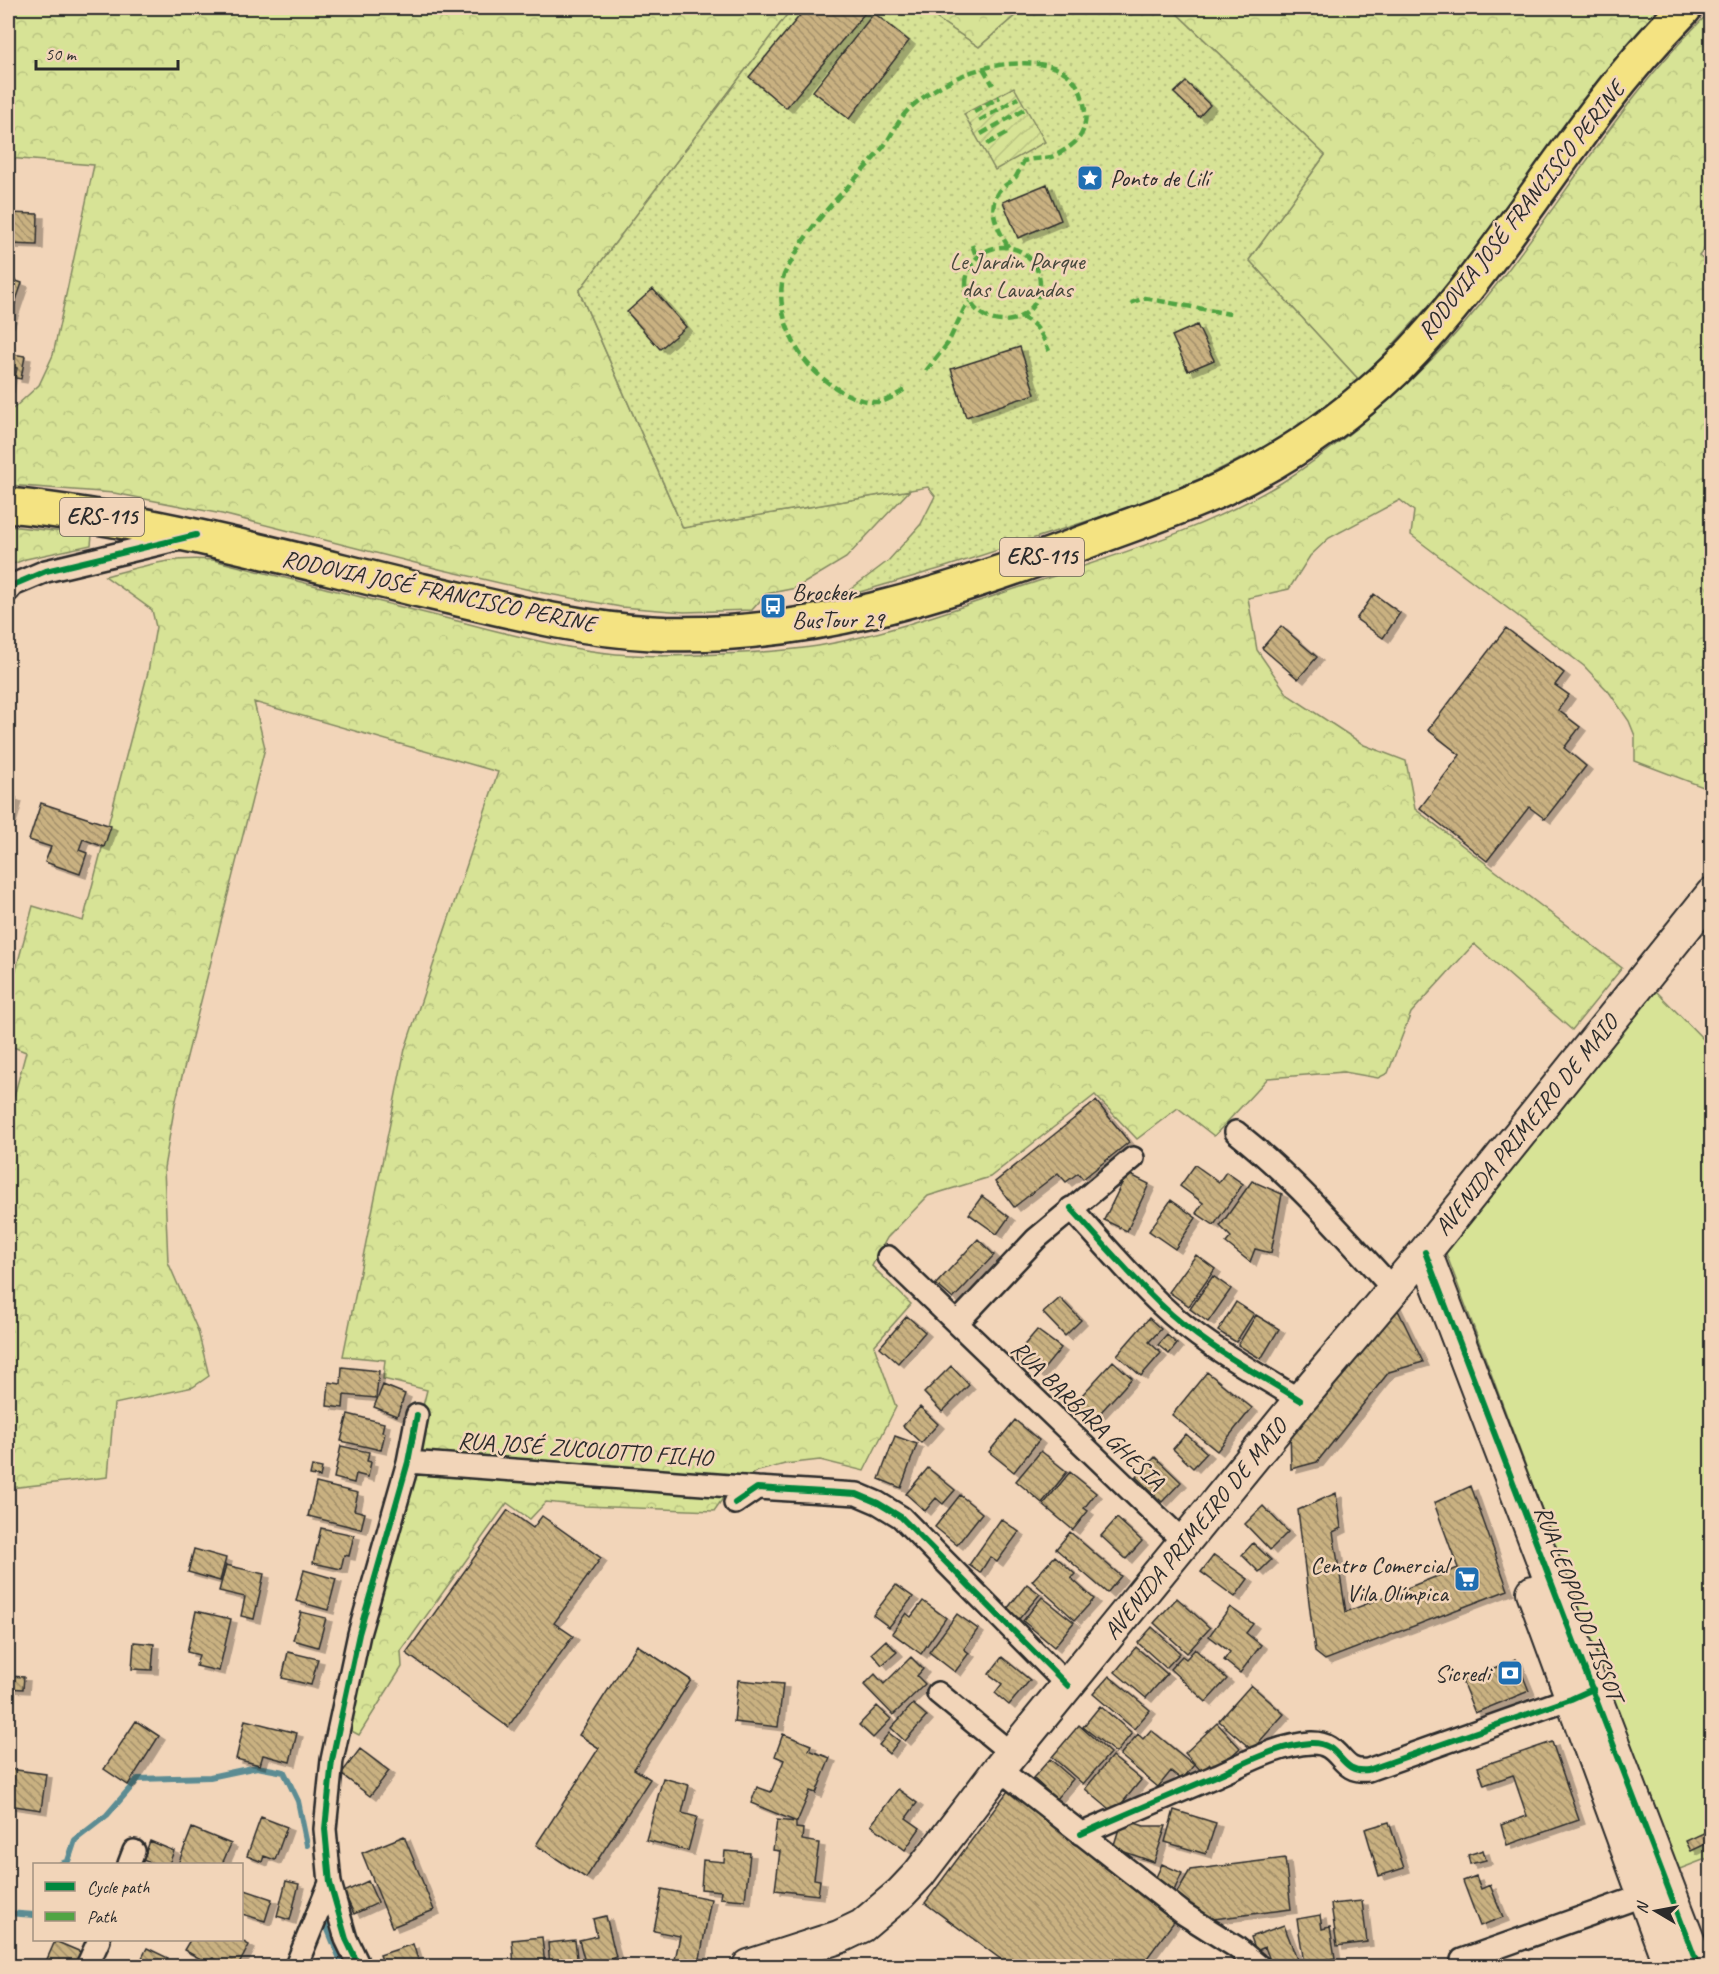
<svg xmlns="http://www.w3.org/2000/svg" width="1719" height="1974" font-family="Caveat,sans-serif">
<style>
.forest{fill:url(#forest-crowns);stroke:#818760;stroke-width:1.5}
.park{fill:url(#park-dots);stroke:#818760;stroke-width:1.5}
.garden{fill:url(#garden-furrows);stroke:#818760;stroke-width:1.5}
.pitch{fill:#d7e396;stroke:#818760;stroke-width:1.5}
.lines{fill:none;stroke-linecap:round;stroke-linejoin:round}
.stream{stroke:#5c8c93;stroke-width:6}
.building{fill:url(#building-back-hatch);stroke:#2b2b2b;stroke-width:1.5;filter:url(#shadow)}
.street-casing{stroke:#2b2b2b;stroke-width:26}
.secondary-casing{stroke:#2b2b2b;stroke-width:36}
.primary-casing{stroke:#2b2b2b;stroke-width:38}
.street{stroke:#f2d5b9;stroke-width:21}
.secondary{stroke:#f2d5b9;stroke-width:32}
.primary{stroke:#f4e382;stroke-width:33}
.quiet{stroke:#51a443;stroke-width:4.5;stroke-dasharray:9 4.5;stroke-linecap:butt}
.cycleway-casing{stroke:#f2d5b9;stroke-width:10}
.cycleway{stroke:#00873e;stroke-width:6}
.labels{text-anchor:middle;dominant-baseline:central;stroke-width:5;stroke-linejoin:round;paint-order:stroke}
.shield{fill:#f2d5b9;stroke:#675e56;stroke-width:1.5}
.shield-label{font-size:22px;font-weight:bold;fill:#2b2b2b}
.poi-label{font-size:24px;fill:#2b2b2b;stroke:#f2d5b9;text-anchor:start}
.street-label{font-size:24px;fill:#2b2b2b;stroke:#f2d5b9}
.park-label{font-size:24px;fill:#45473b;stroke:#f2d5b9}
</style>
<defs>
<pattern id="forest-crowns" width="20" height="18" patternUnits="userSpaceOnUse" patternTransform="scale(1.5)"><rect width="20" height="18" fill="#d7e396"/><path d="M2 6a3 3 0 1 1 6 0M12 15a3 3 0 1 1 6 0" fill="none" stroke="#b9c381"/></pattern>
<pattern id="park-dots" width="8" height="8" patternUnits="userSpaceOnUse" patternTransform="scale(1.5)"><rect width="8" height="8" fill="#d7e396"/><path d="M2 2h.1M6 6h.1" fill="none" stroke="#b9c381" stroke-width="1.8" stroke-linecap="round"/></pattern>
<pattern id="garden-furrows" width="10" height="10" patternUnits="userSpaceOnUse" patternTransform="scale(1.5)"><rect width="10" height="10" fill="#d7e396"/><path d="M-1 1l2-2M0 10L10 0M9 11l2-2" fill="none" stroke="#b9c381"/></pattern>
<pattern id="building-back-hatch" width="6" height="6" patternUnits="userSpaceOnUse" patternTransform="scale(1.5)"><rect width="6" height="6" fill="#c9b181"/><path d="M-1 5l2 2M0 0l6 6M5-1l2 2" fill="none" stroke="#a3906a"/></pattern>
<filter id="shadow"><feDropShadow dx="6" dy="4" stdDeviation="0" flood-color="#0004"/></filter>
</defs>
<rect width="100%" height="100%" fill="#f2d5b9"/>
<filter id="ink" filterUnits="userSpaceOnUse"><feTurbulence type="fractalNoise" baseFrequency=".0167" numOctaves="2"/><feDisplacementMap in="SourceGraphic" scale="12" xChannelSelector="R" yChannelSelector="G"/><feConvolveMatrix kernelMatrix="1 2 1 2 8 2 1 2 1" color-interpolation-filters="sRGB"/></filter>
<g filter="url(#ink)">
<path class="forest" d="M8,8H792L579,291L683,528L910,490L846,558L796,588L766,594L752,610L684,612L621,607L543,593L439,569L222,514L114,493L8,485V412L15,407L39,385L53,355L94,165L8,158Z
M921,8H1024L979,47Z
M1171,8H1665L1471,259L1360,381L1249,260L1325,155Z
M1711,11V240L1699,256L1712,267L1711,790L1635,761V736L1629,721L1609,692L1584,666L1411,535L1414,511L1400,500L1329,538L1310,556L1289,589L1248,598L1257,650L1288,695L1364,745L1406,761L1415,809L1622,968L1572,1030L1474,944L1411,1013L1388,1073L1378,1078L1344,1072L1268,1078L1214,1136L1178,1108L1137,1139L1095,1095L990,1177L928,1196L887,1238L872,1266L911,1304L874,1346L896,1407L864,1471L820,1460L785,1464L755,1472L731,1487L714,1511L585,1506L546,1502L530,1519L507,1503L401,1651L402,1667L359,1735L348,1729L361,1655L427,1390L383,1379L385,1360L343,1356L405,1049L498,772L254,702L265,748L175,1104L164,1168L168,1262L198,1331L209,1376L193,1387L114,1404L108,1477L10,1488V1555H8V1119L26,1052L8,1045V999L33,906L83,921L148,672L156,627L152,610L105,576C145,566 172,556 213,560C293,580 373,600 453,620C506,633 561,649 616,654C651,657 686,656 721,654C754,653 786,651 818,646C898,632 976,601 1054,576C1131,550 1211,526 1281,483C1335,449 1386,405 1431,360C1536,254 1603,114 1711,11Z
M8,526L92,535L91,545L26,559L8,566Z"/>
<path class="park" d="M792,8H921L979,47L1024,8H1171L1325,155L1249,260L1360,381L1284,437L1204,477L1128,508L939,569L839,598L888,561L921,524L935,496L928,487L683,528L579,291Z"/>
<path class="garden" d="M1014,87L1045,142L995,170L964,114Z"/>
<path class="pitch" d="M1656,991L1711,1047V1857L1677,1870L1444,1248Z"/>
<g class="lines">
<path class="stream" d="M61,1864L68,1861L75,1840L107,1815L138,1779L210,1777L257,1767L284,1772L298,1801L307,1845
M8,1913L34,1915
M322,1915L343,1966"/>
</g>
<path class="building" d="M806,8H869L786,108L749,77Z
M874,13L909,41L849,119L813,91Z
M1186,82L1210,105L1199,117L1174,93Z
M1047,184L1061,220L1018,238L1003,202Z
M8,213L38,214L37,245L8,244Z
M8,278L22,283L8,324Z
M653,289L686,327L660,349L627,312Z
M1197,325L1214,360L1188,371L1172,336Z
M1020,347L1035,394L966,417L951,369Z
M13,354L25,356L21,379L15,378L17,368L13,367L14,362L11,361Z
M8,364H12L8,389Z
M1374,594L1400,613L1383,638L1356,619Z
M1281,626L1317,657L1298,679L1262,648Z
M1506,628L1564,673L1555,685L1569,695L1558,710L1580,727L1564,748L1586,766L1545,819L1529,807L1487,861L1420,808L1460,755L1428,730Z
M8,796L16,798L10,819L8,818Z
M41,803L111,826L104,847L83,839L79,850L87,853L80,874L45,862L51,847L29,840Z
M1096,1101L1129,1142L1083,1179L1078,1173L1066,1182L1058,1173L1014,1207L995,1182Z
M1195,1165L1219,1182L1226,1172L1243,1184L1214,1225L1196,1213L1203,1203L1180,1186Z
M1127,1173L1149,1184L1127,1231L1104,1220Z
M1252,1181L1282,1194L1271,1253L1255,1249L1250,1262L1226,1243L1231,1237L1220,1226Z
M982,1196L1009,1217L997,1234L969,1214Z
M1171,1200L1196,1218L1175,1249L1149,1231Z
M978,1239L994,1255L953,1299L936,1284Z
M1196,1255L1215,1269L1189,1306L1169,1292Z
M1213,1276L1231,1289L1208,1322L1190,1309Z
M1060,1298L1081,1320L1065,1336L1043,1313Z
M1236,1302L1254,1314L1236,1342L1218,1331Z
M1394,1302L1423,1362L1389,1372L1317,1462L1291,1469L1290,1426Z
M1256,1315L1279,1329L1261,1359L1238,1345Z
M907,1316L925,1332L898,1363L880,1347Z
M1149,1318L1161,1329L1149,1342L1161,1353L1141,1376L1117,1355Z
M1037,1330L1061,1348L1039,1375L1015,1356Z
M1167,1335L1177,1344L1169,1354L1158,1345Z
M1113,1361L1132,1378L1091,1423L1072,1406Z
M951,1366L969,1385L942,1412L924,1393Z
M342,1367L379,1371L376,1398L344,1395L343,1408L327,1406L329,1382L341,1384Z
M1207,1372L1252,1408L1217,1451L1172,1415Z
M383,1385L405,1394L397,1416L374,1407Z
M920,1407L938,1424L921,1443L903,1426Z
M348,1414L384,1423L382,1432L385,1433L381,1450L341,1441Z
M1015,1420L1039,1440L1014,1472L989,1452Z
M1186,1434L1207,1453L1193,1468L1173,1449Z
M895,1436L917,1444L901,1488L879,1479Z
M341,1446L369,1452L367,1461L371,1462L368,1477L356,1474L354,1483L334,1478Z
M1041,1451L1067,1472L1042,1503L1016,1481Z
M1155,1457L1181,1482L1162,1502L1136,1477Z
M312,1466L322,1468L320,1477L310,1475Z
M928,1468L955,1490L943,1504L936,1498L925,1511L906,1494Z
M1070,1472L1096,1493L1084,1508L1088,1511L1073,1530L1043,1505Z
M316,1483L358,1493L354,1510L365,1513L361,1529L308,1516Z
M1471,1486L1508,1590L1325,1660L1315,1652L1298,1510L1336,1493L1341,1528L1333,1532L1346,1612L1458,1568L1434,1503Z
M960,1495L982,1513L957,1545L935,1527Z
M1263,1506L1288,1532L1270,1550L1245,1524Z
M508,1510L533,1528L542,1516L601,1558L554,1623L573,1636L508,1727L406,1653Z
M1117,1518L1142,1541L1126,1559L1101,1536Z
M1001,1519L1019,1532L997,1562L990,1557L980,1573L969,1565Z
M321,1528L354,1535L349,1556L344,1555L341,1569L313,1563Z
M1070,1532L1121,1576L1107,1593L1056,1549Z
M1253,1543L1271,1560L1259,1572L1242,1555Z
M194,1549L226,1558L220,1581L188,1572Z
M1214,1555L1248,1579L1235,1597L1201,1572Z
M1055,1556L1075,1574L1071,1578L1094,1599L1075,1620L1032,1581Z
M226,1565L264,1574L254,1619L241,1616L245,1597L219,1591Z
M304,1570L336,1579L328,1610L296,1601Z
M1027,1584L1040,1594L1019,1619L1007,1609Z
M896,1585L913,1597L889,1627L873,1615Z
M1042,1597L1074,1622L1054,1647L1023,1621Z
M1177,1598L1210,1628L1187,1653L1154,1623Z
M923,1601L946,1618L921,1654L892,1633L906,1613L911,1617Z
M1230,1607L1253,1624L1246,1633L1261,1645L1240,1673L1224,1660L1230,1652L1209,1636Z
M196,1611L231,1619L219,1671L196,1666L199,1655L187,1652Z
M301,1612L326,1618L318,1647L293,1640Z
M957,1614L978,1629L964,1649L969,1653L955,1672L929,1652Z
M1152,1627L1180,1653L1166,1668L1138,1643Z
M886,1640L897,1652L882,1665L872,1653Z
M134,1642L154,1644L152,1670L132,1669Z
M637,1645L691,1680L634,1769L650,1779L586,1878L536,1845L599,1748L579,1735Z
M1136,1647L1167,1674L1146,1698L1115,1672Z
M1195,1649L1227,1679L1206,1702L1170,1669L1182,1656L1186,1659Z
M288,1652L318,1659L311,1685L282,1678Z
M911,1657L923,1669L917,1676L925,1684L893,1715L864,1685L875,1674L884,1684Z
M1002,1657L1030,1680L1009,1705L995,1693L1002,1684L989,1674Z
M1516,1659L1529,1691L1475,1713L1462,1681Z
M8,1676L24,1677L23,1689L8,1688Z
M1109,1676L1150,1710L1134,1729L1093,1694Z
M738,1680L783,1684L778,1727L734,1722Z
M1251,1685L1284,1714L1252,1750L1219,1721Z
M913,1704L927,1716L905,1741L891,1728Z
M877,1706L891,1719L873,1738L859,1725Z
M1100,1706L1132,1733L1116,1753L1083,1727Z
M245,1720L297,1733L290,1762L263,1755L260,1765L236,1759Z
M136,1721L159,1736L128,1785L104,1769Z
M1217,1723L1240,1748L1216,1770L1210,1764L1202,1772L1185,1753Z
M1079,1725L1110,1753L1083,1784L1052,1757Z
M1151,1730L1194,1765L1182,1780L1171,1771L1158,1787L1120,1755L1138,1734L1143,1739Z
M889,1733L899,1741L889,1754L879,1745Z
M783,1734L811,1745L809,1750L830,1758L816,1793L810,1791L797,1822L751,1803L757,1787L771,1792L784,1760L775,1756Z
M1552,1742L1579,1820L1507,1845L1501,1825L1527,1816L1513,1775L1484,1785L1478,1767Z
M360,1749L389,1771L370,1796L341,1774Z
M1112,1756L1141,1780L1114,1813L1085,1789Z
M1050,1759L1073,1779L1056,1799L1033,1778Z
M9,1769L46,1774L41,1810L8,1805Z
M663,1778L689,1785L682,1813L697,1817L688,1851L646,1840Z
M1010,1788L1179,1915L1147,1958L1159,1966H1010L925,1903Z
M898,1789L917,1803L906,1818L920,1828L905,1850L871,1825Z
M1174,1810L1216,1823L1206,1854L1165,1842Z
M261,1817L287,1827L275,1860L264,1856L262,1862L247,1856Z
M1122,1819L1144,1826H1166L1154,1862L1113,1848Z
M777,1820L796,1822V1828L803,1829L802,1840L819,1843L814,1879L820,1880L818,1895L775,1890L780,1851L773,1850Z
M1389,1822L1404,1868L1379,1876L1365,1829Z
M192,1828L231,1844L222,1864H178Z
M1710,1830L1712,1841L1691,1851L1686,1841Z
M404,1836L434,1910L392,1927L362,1853Z
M150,1841L174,1851L169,1864H153L143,1860Z
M1483,1850L1486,1860L1470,1864L1468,1855Z
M725,1851L750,1853L745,1900L720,1898L721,1891L701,1889L703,1860L724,1862Z
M1285,1858L1291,1909L1206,1920L1172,1901L1190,1870Z
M1162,1864L1182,1873L1172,1895L1152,1886Z
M1476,1876L1481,1889L1490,1885L1503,1917L1480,1926L1463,1881Z
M286,1881L299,1884L290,1920L277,1916Z
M368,1881L378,1903L354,1914L344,1892Z
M242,1889L272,1899L265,1921L242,1914Z
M662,1889L711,1899L699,1964L675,1960L680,1936L654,1931Z
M1362,1901L1367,1942L1337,1946L1331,1904Z
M1320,1915L1322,1929L1330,1927L1335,1958L1304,1963L1297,1919Z
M606,1916L616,1957L608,1960L610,1966H586L579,1940L597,1936L593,1919Z
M1284,1925L1299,1965L1272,1966L1265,1947L1256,1951L1251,1937Z
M542,1937L545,1966H514L512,1940Z
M190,1940H240L249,1945L238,1966H228L213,1958L210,1964L184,1950Z
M575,1940L578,1966H550L548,1943Z
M55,1941L81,1952L74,1966H44Z
M413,1944L420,1966H384L380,1955Z
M147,1948L168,1958L163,1966H138Z
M320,1959L322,1966H308L307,1962Z"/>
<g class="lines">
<g class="street-casing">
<path id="street" d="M8,591L13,585L46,571L184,538
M1236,1132C1294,1178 1343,1234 1393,1289
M1071,1208C1100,1240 1128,1273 1159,1303C1200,1343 1251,1370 1300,1400
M888,1257L1184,1542
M957,1323L1036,1239L1133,1158
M408,1462L757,1488
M735,1503L757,1488L857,1494L878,1503L901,1517L1068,1686
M938,1693L1012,1754
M999,1769L1184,1914L1236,1947L1259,1966
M1081,1834C1126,1814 1171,1795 1216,1776C1246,1763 1277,1745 1311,1743C1343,1742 1338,1774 1368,1770L1582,1694
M129,1864L134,1851
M1462,1960L1656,1891
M87,1966L99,1940
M296,1966L330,1883
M359,1966L346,1939L330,1883L325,1829L332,1760L359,1634L408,1462L417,1415"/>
</g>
<g class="secondary-casing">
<path id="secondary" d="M1425,1252L1698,1966
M1533,1592L1670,1966
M749,1966L839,1937L862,1926L901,1893L919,1874L999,1769L1300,1400L1425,1252L1712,894"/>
</g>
<g class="primary-casing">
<path id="primary" d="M8,505C149,519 286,558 424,591C499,608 575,629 652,633C801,641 947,594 1085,542C1130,525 1176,510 1220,490C1284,460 1344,419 1395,370C1475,290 1534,193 1603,103C1628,70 1656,38 1685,8"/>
</g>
<use href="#street" class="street"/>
<use href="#secondary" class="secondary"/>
<use href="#primary" class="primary"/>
<path class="quiet" d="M983,68L993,85
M974,112L1000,97
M979,121L1018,98
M981,134L1025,109
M987,144L1007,133
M972,245L977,258
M966 284a37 37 0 1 1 74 0a37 37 0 1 1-74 0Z
M1036,267L1052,265
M1131,303L1144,298L1230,314
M1020,317C1038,323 1042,335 1049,351
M926,371L948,343L964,309L970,302
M904,390C898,394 887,401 880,402C847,404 807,371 794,343C784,322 778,301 783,278C785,271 790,264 794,257C815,216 850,187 879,152C891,139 897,120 910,108C937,84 973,67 1008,64C1047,61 1080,66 1085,111C1087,119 1084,134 1077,140C1072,146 1058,155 1051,157C1042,159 1033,158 1024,161C1021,166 1018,174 1015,178C1009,184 1001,186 997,194C987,211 1000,233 1009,248"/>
<g class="cycleway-casing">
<path id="cycleway" d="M8,591L13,585L46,571L196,535
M1071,1208C1100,1240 1128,1273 1159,1303C1200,1343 1251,1370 1300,1400
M1425,1252L1698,1966
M735,1503L757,1488L857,1494L878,1503L901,1517L1068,1686
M1081,1834C1126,1814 1171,1795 1216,1776C1246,1763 1277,1745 1311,1743C1343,1742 1338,1774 1368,1770L1571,1699L1593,1689
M359,1966L346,1939L330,1883L325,1829L332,1760L359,1634L408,1462L417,1415"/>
</g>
<use href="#cycleway" class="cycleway"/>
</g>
</g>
<defs>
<g id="sight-square" transform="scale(1.35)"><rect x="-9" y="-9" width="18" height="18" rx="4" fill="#1f6fb2" stroke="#f2d5b9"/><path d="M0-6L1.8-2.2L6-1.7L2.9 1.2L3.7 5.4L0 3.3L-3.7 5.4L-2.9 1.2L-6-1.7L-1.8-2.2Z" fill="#fff"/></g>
<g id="bus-square" transform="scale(1.35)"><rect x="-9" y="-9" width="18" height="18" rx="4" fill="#1f6fb2" stroke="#f2d5b9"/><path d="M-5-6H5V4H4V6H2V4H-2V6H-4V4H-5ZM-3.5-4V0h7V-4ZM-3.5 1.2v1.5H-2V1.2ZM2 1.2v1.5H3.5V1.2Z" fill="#fff"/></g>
<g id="supermarket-square" transform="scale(1.35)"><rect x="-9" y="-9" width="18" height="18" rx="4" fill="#1f6fb2" stroke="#f2d5b9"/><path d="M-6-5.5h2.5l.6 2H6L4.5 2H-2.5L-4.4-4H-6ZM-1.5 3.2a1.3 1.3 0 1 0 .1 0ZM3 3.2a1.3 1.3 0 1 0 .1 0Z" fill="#fff"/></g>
<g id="bank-square" transform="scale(1.35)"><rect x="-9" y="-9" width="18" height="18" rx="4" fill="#1f6fb2" stroke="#f2d5b9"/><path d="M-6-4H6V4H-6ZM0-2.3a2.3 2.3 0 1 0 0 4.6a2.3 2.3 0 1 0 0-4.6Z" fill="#fff"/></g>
</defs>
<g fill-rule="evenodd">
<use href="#sight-square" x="1090" y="178"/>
<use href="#bus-square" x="773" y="606"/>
<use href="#supermarket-square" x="1467" y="1579"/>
<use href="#bank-square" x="1510" y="1673"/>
</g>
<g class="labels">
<g class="shield">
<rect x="60" y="498" width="84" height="38" rx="4.5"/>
<rect x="1000" y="538" width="84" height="38" rx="4.5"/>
</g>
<g class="shield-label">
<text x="102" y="517">ERS-115</text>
<text x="1042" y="557">ERS-115</text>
</g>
<g class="poi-label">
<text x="1110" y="178">Ponto de Lilí</text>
<text x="792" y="592">Brocker<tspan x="792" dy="28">BusTour 29</tspan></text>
<text x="1448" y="1565" text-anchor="end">Centro Comercial<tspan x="1448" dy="28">Vila Olímpica</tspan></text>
<text x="1490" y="1673" text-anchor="end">Sicredi</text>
</g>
<g class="street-label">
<text transform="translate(1521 210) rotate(-52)">RODOVIA JOSÉ FRANCISCO PERINE</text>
<text transform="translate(439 591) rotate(12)">RODOVIA JOSÉ FRANCISCO PERINE</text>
<text transform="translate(1526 1125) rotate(-51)">AVENIDA PRIMEIRO DE MAIO</text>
<text transform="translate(1088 1415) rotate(44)">RUA BARBARA GHESIA</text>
<text transform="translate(585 1449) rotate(4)">RUA JOSÉ ZUCOLOTTO FILHO</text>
<text transform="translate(1195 1529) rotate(-51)">AVENIDA PRIMEIRO DE MAIO</text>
<text transform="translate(1579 1603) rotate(69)">RUA LEOPOLDO TISSOT</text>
</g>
<g class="park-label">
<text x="1017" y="261">Le Jardin Parque<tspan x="1017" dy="28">das Lavandas</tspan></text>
</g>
</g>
<rect width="1719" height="1974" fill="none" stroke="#f2d5b9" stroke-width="30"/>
<rect x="15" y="15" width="1689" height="1944" fill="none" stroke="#2b2b2b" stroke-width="2" filter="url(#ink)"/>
<rect x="33" y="1863" width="210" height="78" fill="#f2d5b9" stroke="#a29180" stroke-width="1.5"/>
<rect x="45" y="1882" width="30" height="9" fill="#00873e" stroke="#a29180" stroke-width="1.5"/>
<text x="87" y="1893" font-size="18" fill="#2b2b2b">Cycle path</text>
<rect x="45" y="1912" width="30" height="9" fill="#51a443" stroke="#a29180" stroke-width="1.5"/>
<text x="87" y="1923" font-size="18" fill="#2b2b2b">Path</text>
<g transform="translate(1656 1911) rotate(280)" stroke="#f2d5b9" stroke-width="4.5" paint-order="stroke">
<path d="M0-4.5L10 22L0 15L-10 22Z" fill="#2b2b2b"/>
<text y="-9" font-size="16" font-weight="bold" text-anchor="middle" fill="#2b2b2b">N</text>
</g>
<path d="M36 60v9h142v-9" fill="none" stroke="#2b2b2b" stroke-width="3"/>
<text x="45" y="60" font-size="18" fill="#2b2b2b" stroke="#f2d5b9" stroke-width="4.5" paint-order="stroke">50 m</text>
</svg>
